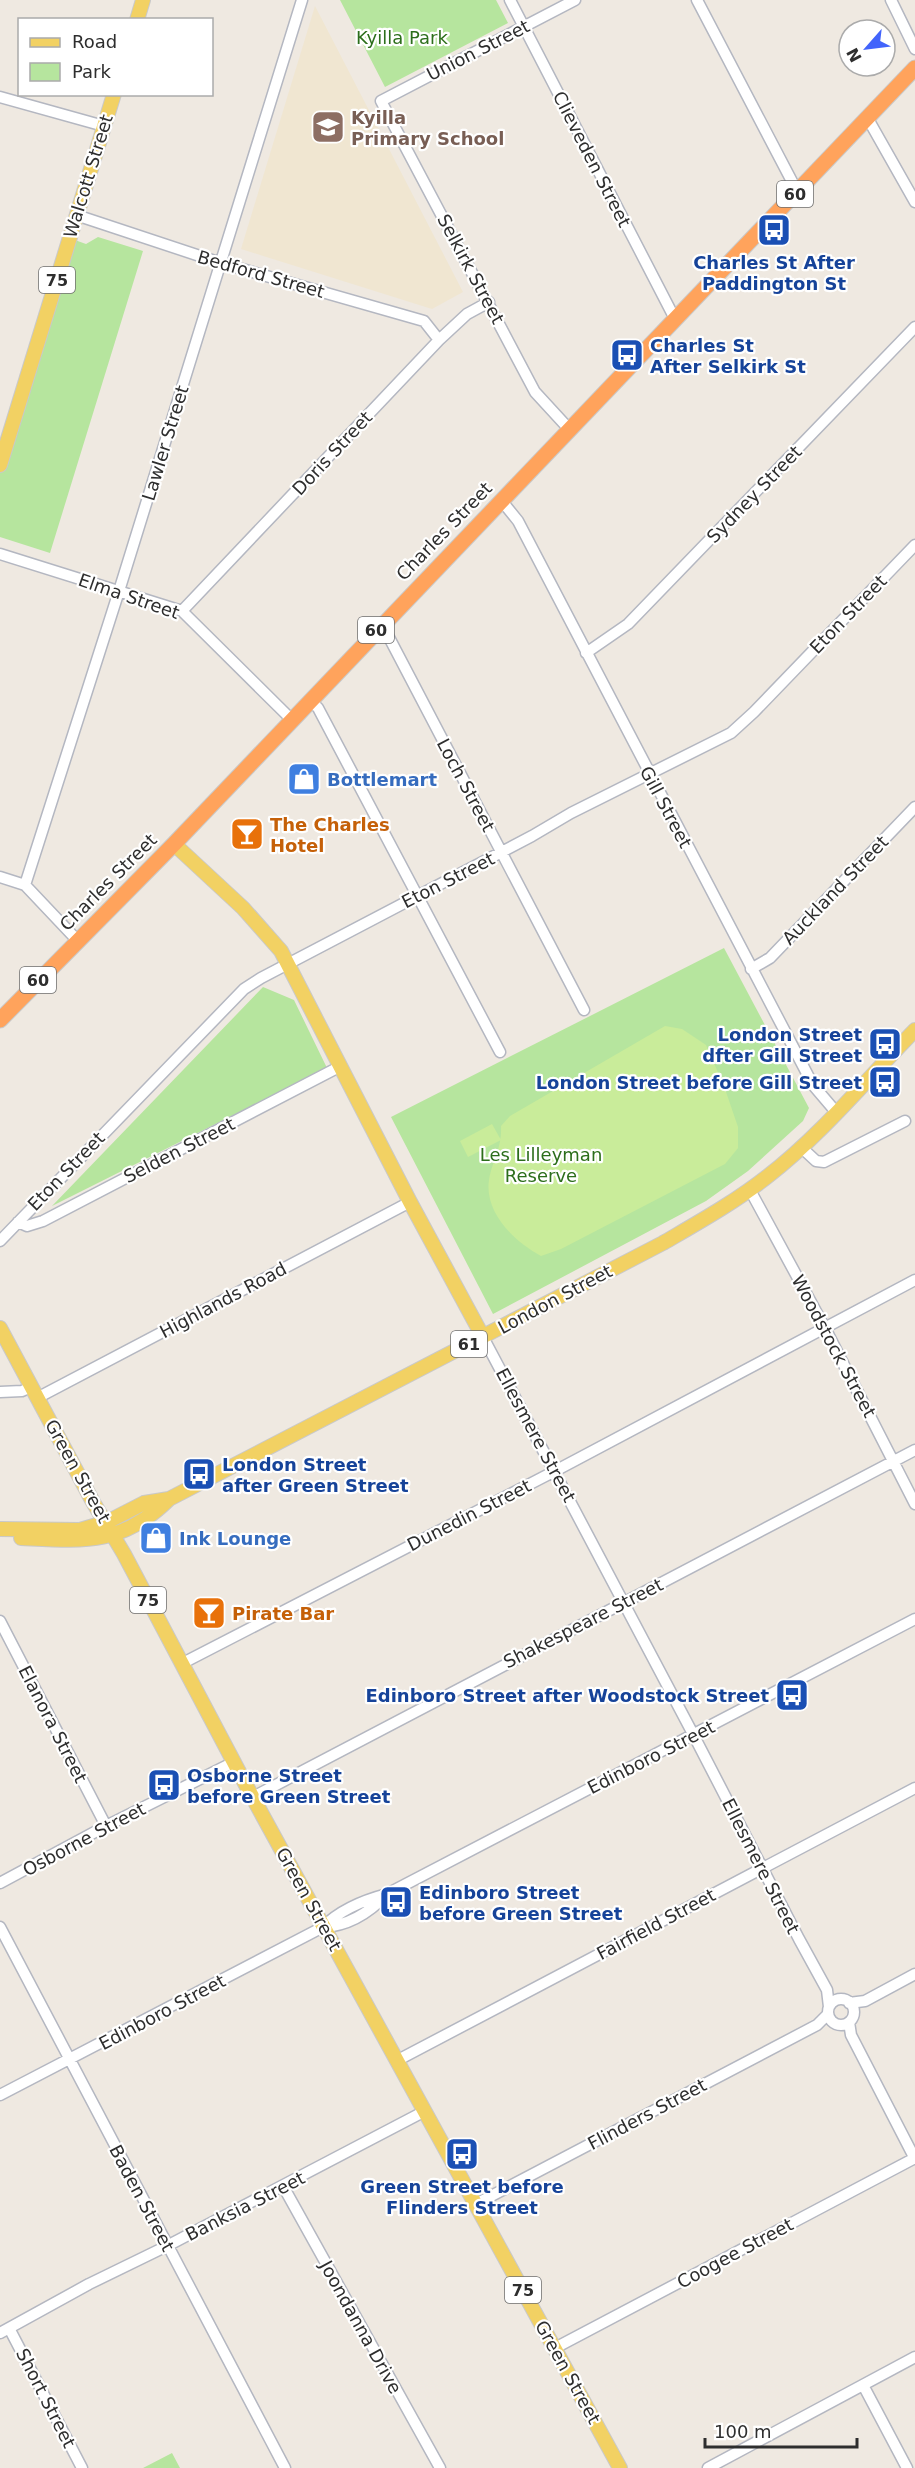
<svg xmlns="http://www.w3.org/2000/svg" width="915" height="2468" font-family="'DejaVu Sans',sans-serif">
<style>
.education{fill:#f0e6d1}
.green{fill:#b6e59e}
.pitch{fill:#c9ec9a}
.lines{fill:none;stroke-linecap:round;stroke-linejoin:round}
.minor-casing{stroke:#b4b7c1;stroke-width:13}
.major-casing{stroke:#c9c9c9;stroke-width:16}
.highway-casing{stroke:#c9c9c9;stroke-width:17}
.minor{stroke:#fff;stroke-width:10}
.major{stroke:#f2d163;stroke-width:14}
.highway{stroke:#ffa35c;stroke-width:15}
.labels{text-anchor:middle;dominant-baseline:central;stroke-width:4.5;stroke-linejoin:round;paint-order:stroke}
.shield{fill:#fff;stroke:#6d6d6d;stroke-width:1.5}
.shield-label{font-size:16px;font-weight:bold;fill:#2e2e2e}
.park-label{font-size:18px;fill:#2c6e1b;stroke:#fff}
.street-label{font-size:18px;fill:#2e2e2e;stroke:#fff}
.education-label{font-size:18px;font-weight:bold;fill:#785e54;stroke:#fff;text-anchor:start}
.transit-label{font-size:18px;font-weight:bold;fill:#164399;stroke:#fff;text-anchor:start}
.shop-label{font-size:18px;font-weight:bold;fill:#366cbe;stroke:#fff;text-anchor:start}
.food-label{font-size:18px;font-weight:bold;fill:#c56008;stroke:#fff;text-anchor:start}
</style>
<rect width="100%" height="100%" fill="#efe9e1"/>
<path class="education" d="M315,6L463,292L432,309L241,249Z"/>
<path class="green" d="M340,0H496L508,23L385,87Z
M98,237L143,251L50,553L0,537V471L72,239L86,244Z
M724,948L809,1108L803,1121L748,1171L706,1201L493,1314L391,1117Z
M263,987L294,1000L327,1068L52,1206Z
M172,2453L180,2468H143Z"/>
<path class="pitch" d="M665,1026L682,1029L706,1045L724,1086L738,1127V1148L725,1164L561,1249L541,1256C515,1242 484,1213 489,1180C493,1158 502,1149 501,1126L510,1116Z
M492,1124L501,1140L468,1157L460,1141Z"/>
<g class="lines">
<g class="minor-casing">
<path id="minor" d="M510,0L675,319
M697,0L797,191
M891,0L915,49
M0,97L104,126
M868,119L915,202
M76,215L221,263L424,321L439,340
M569,429L535,392L381,101L575,0
M501,500L518,521L813,1085L836,1112
M0,554L182,611L291,719
M182,611L439,340L467,314L489,302
M382,624L584,1010
M586,653L628,624L915,327
M310,700L318,708L500,1052
M0,877L25,885L77,940
M25,885L119,591L302,0
M751,969L770,958L915,807
M802,1148L816,1161L824,1162L905,1121
M750,1190L825,1328L915,1504
M18,1222L27,1226L43,1221L339,1067
M0,1241L244,989L261,978L532,836L571,813L731,733L754,712L915,545
M483,1337L693,1734L799,1939L827,1990L829,2007
M0,1392L22,1391L31,1387
M37,1398L410,1202
M0,1621L106,1826
M181,1664L555,1471L915,1280
M253,1797L915,1450
M0,1883L106,1826L234,1762
M0,1927L285,2468
M323,1927C348,1926 370,1912 387,1894
M828 2012a13 13 0 1 1 26 0a13 13 0 1 1-26 0Z
M849,2003L865,2001L915,1974
M849,2022L851,2035L915,2159
M398,2060L915,1788
M0,2095L323,1927C341,1909 364,1900 387,1894L915,1619
M283,2186L440,2468
M476,2204L817,2025L828,2014
M9,2328L82,2468
M0,2333L89,2284L167,2246L425,2111
M555,2348L915,2158
M863,2385L907,2468
M708,2468L915,2357"/>
</g>
<g class="major-casing">
<path id="major" d="M137,20L143,0
M0,465L114,94
M174,844L243,908L281,951L410,1202L483,1337
M0,1328L93,1502L124,1554L247,1787L620,2468
M0,1529L80,1530L107,1522L144,1503L169,1499L663,1243C699,1222 735,1202 768,1176C821,1135 868,1078 915,1030
M21,1538C82,1541 122,1546 169,1499"/>
</g>
<g class="highway-casing">
<path id="highway" d="M0,1020L174,844L915,68"/>
</g>
<use href="#minor" class="minor"/>
<use href="#major" class="major"/>
<use href="#highway" class="highway"/>
</g>
<defs>
<g id="school-square" transform="scale(1.725)"><rect x="-9" y="-9" width="18" height="18" rx="4" fill="#8d6e63" stroke="#fff"/><path d="M0-5L7-2L0 1L-7-2ZM-4 1L0 2.5L4 1V4Q0 6-4 4Z" fill="#fff"/></g>
<g id="bus-square" transform="scale(1.725)"><rect x="-9" y="-9" width="18" height="18" rx="4" fill="#1a4fb4" stroke="#fff"/><path d="M-5-6H5V4H4V6H2V4H-2V6H-4V4H-5ZM-3.5-4V0h7V-4ZM-3.5 1.2v1.5H-2V1.2ZM2 1.2v1.5H3.5V1.2Z" fill="#fff"/></g>
<g id="shop-square" transform="scale(1.725)"><rect x="-9" y="-9" width="18" height="18" rx="4" fill="#3f7fe0" stroke="#fff"/><path d="M-5-2.5h2.3a2.7 3.5 0 0 1 5.4 0H5L5.5 6h-11ZM-1.5-2.5h3a1.5 2.3 0 0 0-3 0Z" fill="#fff"/></g>
<g id="bar-square" transform="scale(1.725)"><rect x="-9" y="-9" width="18" height="18" rx="4" fill="#e8710a" stroke="#fff"/><path d="M-6-5H6L.8 .8V4.5H3.5V6h-7V4.5H-.8V.8Z" fill="#fff"/></g>
</defs>
<g fill-rule="evenodd">
<use href="#school-square" x="328" y="127"/>
<use href="#bus-square" x="774" y="230"/>
<use href="#bus-square" x="627" y="355"/>
<use href="#shop-square" x="304" y="779"/>
<use href="#bar-square" x="247" y="834"/>
<use href="#bus-square" x="885" y="1044"/>
<use href="#bus-square" x="885" y="1082"/>
<use href="#bus-square" x="199" y="1474"/>
<use href="#shop-square" x="156" y="1538"/>
<use href="#bar-square" x="209" y="1613"/>
<use href="#bus-square" x="792" y="1695"/>
<use href="#bus-square" x="164" y="1785"/>
<use href="#bus-square" x="396" y="1902"/>
<use href="#bus-square" x="462" y="2154"/>
</g>
<g class="labels">
<g class="shield">
<rect x="777" y="181" width="36" height="26" rx="4.5"/>
<rect x="39" y="267" width="36" height="26" rx="4.5"/>
<rect x="358" y="617" width="36" height="26" rx="4.5"/>
<rect x="20" y="967" width="36" height="26" rx="4.5"/>
<rect x="451" y="1331" width="36" height="26" rx="4.5"/>
<rect x="130" y="1587" width="36" height="26" rx="4.5"/>
<rect x="505" y="2277" width="36" height="26" rx="4.5"/>
</g>
<g class="shield-label">
<text x="795" y="194">60</text>
<text x="57" y="280">75</text>
<text x="376" y="630">60</text>
<text x="38" y="980">60</text>
<text x="469" y="1344">61</text>
<text x="148" y="1600">75</text>
<text x="523" y="2290">75</text>
</g>
<g class="park-label">
<text x="402" y="37">Kyilla Park</text>
<text x="541" y="1154">Les Lilleyman<tspan x="541" dy="21">Reserve</tspan></text>
</g>
<g class="street-label">
<text transform="translate(478 50) rotate(-27)">Union Street</text>
<text transform="translate(592 159) rotate(63)">Clieveden Street</text>
<text transform="translate(88 176) rotate(-73)">Walcott Street</text>
<text transform="translate(471 269) rotate(62)">Selkirk Street</text>
<text transform="translate(261 274) rotate(16)">Bedford Street</text>
<text transform="translate(165 443) rotate(-73)">Lawler Street</text>
<text transform="translate(332 453) rotate(-47)">Doris Street</text>
<text transform="translate(754 494) rotate(-46)">Sydney Street</text>
<text transform="translate(444 531) rotate(-46)">Charles Street</text>
<text transform="translate(129 596) rotate(19)">Elma Street</text>
<text transform="translate(848 614) rotate(-46)">Eton Street</text>
<text transform="translate(466 785) rotate(62)">Loch Street</text>
<text transform="translate(666 807) rotate(62)">Gill Street</text>
<text transform="translate(448 880) rotate(-27)">Eton Street</text>
<text transform="translate(108 882) rotate(-45)">Charles Street</text>
<text transform="translate(835 890) rotate(-46)">Auckland Street</text>
<text transform="translate(179 1150) rotate(-27)">Selden Street</text>
<text transform="translate(66 1171) rotate(-46)">Eton Street</text>
<text transform="translate(555 1299) rotate(-28)">London Street</text>
<text transform="translate(223 1300) rotate(-28)">Highlands Road</text>
<text transform="translate(834 1346) rotate(62)">Woodstock Street</text>
<text transform="translate(536 1435) rotate(62)">Ellesmere Street</text>
<text transform="translate(78 1471) rotate(61)">Green Street</text>
<text transform="translate(469 1515) rotate(-27)">Dunedin Street</text>
<text transform="translate(583 1623) rotate(-27)">Shakespeare Street</text>
<text transform="translate(53 1724) rotate(63)">Elanora Street</text>
<text transform="translate(651 1757) rotate(-27)">Edinboro Street</text>
<text transform="translate(84 1839) rotate(-28)">Osborne Street</text>
<text transform="translate(761 1866) rotate(63)">Ellesmere Street</text>
<text transform="translate(309 1899) rotate(61)">Green Street</text>
<text transform="translate(656 1924) rotate(-28)">Fairfield Street</text>
<text transform="translate(162 2012) rotate(-28)">Edinboro Street</text>
<text transform="translate(647 2114) rotate(-28)">Flinders Street</text>
<text transform="translate(142 2198) rotate(62)">Baden Street</text>
<text transform="translate(245 2206) rotate(-27)">Banksia Street</text>
<text transform="translate(735 2253) rotate(-28)">Coogee Street</text>
<text transform="translate(361 2327) rotate(61)">Joondanna Drive</text>
<text transform="translate(568 2372) rotate(61)">Green Street</text>
<text transform="translate(46 2398) rotate(63)">Short Street</text>
</g>
<g class="education-label">
<text x="351" y="117">Kyilla<tspan x="351" dy="21">Primary School</tspan></text>
</g>
<g class="transit-label">
<text x="774" y="262" text-anchor="middle">Charles St After<tspan x="774" dy="21">Paddington St</tspan></text>
<text x="650" y="345">Charles St<tspan x="650" dy="21">After Selkirk St</tspan></text>
<text x="862" y="1034" text-anchor="end">London Street<tspan x="862" dy="21">dfter Gill Street</tspan></text>
<text x="862" y="1082" text-anchor="end">London Street before Gill Street</text>
<text x="222" y="1464">London Street<tspan x="222" dy="21">after Green Street</tspan></text>
<text x="769" y="1695" text-anchor="end">Edinboro Street after Woodstock Street</text>
<text x="187" y="1775">Osborne Street<tspan x="187" dy="21">before Green Street</tspan></text>
<text x="419" y="1892">Edinboro Street<tspan x="419" dy="21">before Green Street</tspan></text>
<text x="462" y="2186" text-anchor="middle">Green Street before<tspan x="462" dy="21">Flinders Street</tspan></text>
</g>
<g class="shop-label">
<text x="327" y="779">Bottlemart</text>
<text x="179" y="1538">Ink Lounge</text>
</g>
<g class="food-label">
<text x="270" y="824">The Charles<tspan x="270" dy="21">Hotel</tspan></text>
<text x="232" y="1613">Pirate Bar</text>
</g>
</g>
<rect x="18" y="18" width="195" height="78" fill="#ffffff" stroke="#ababab" stroke-width="1.5"/>
<rect x="30" y="38" width="30" height="9" fill="#f2d163" stroke="#ababab" stroke-width="1.5"/>
<text x="72" y="48" font-size="18" fill="#2e2e2e">Road</text>
<rect x="30" y="63" width="30" height="18" fill="#b6e59e" stroke="#ababab" stroke-width="1.5"/>
<text x="72" y="78" font-size="18" fill="#2e2e2e">Park</text>
<g transform="translate(867 48) rotate(242)"><circle r="28" fill="#ffffff" stroke="#ababab" stroke-width="1.5"/>
<path d="M0-4.5L10 22L0 15L-10 22Z" fill="#4264fb"/>
<text y="-9" font-size="16" font-weight="bold" text-anchor="middle" fill="#2e2e2e">N</text>
</g>
<path d="M705 2438v9h152v-9" fill="none" stroke="#2e2e2e" stroke-width="3"/>
<text x="714" y="2438" font-size="18" fill="#2e2e2e" stroke="#ffffff" stroke-width="4.5" paint-order="stroke">100 m</text>
</svg>
